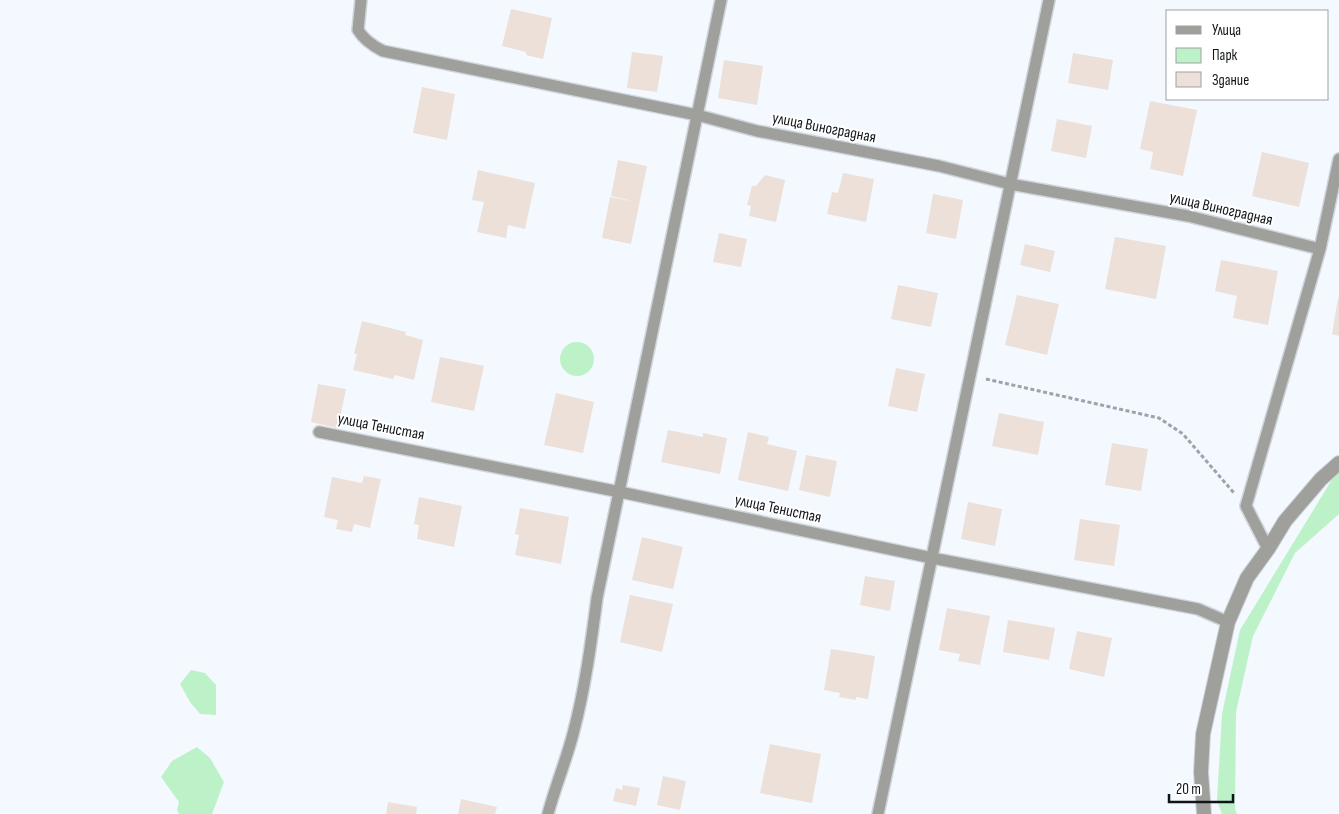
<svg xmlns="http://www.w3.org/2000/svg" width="1339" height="814" font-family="'Sofia Sans Condensed',sans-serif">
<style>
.green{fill:#bdf2c8}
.building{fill:#ece0d9}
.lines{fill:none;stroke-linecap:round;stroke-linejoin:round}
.service-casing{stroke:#cfd5da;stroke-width:14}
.minor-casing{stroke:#cfd5da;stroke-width:16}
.path{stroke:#9ea3a8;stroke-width:3;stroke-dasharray:4 2.5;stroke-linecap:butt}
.service{stroke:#9fa09b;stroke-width:11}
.minor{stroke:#9fa09b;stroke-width:14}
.labels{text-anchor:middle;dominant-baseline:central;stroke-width:4;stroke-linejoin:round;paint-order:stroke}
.street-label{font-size:16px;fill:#111518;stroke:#fff}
</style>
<rect width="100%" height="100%" fill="#f3f9ff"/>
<path class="green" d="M560 359a17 17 0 1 1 34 0a17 17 0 1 1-34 0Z
M1339,468V514L1295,553L1253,636L1236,712L1235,809L1237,814H1222L1217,801L1222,714L1240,630Z
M191,670L205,673L216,685V715L200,714L190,702L180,684Z
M197,747L210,758L224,782L212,814H179L177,810L179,802L161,777L172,761Z"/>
<path class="building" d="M511,9L552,18L543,59L526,55V52L502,46Z
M632,52L663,56L657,92L627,88Z
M1073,53L1113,60L1108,90L1068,83Z
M724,60L763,66L757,105L718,98Z
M422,87L455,94L447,140L413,133Z
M1150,101L1197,110L1183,176L1150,169L1153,152L1140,149Z
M1057,119L1092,126L1086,158L1051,151Z
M1262,152L1309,163L1299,207L1252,196Z
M618,160L647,166L631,244L602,238L610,197L636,202L611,196Z
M478,170L535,183L525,229L508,225L506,238L477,232L484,202L472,200Z
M843,173L874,179L866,222L827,214L832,192L838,193Z
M765,175L785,180L776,222L749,216L751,206L747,205L752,186H756Z
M933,194L963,200L956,239L926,233Z
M719,233L747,239L741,267L713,262Z
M1115,237L1166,246L1156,299L1105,289Z
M1025,244L1055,251L1050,272L1020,265Z
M1221,260L1278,271L1268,325L1233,318L1237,296L1215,291Z
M898,285L938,293L931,327L891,319Z
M1017,295L1059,304L1047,355L1005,345Z
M1338,298L1339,299V336L1332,334Z
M362,321L406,332L405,335L423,340L414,380L395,375L393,379L353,370L357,354H354Z
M440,357L484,366L474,411L431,402Z
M896,368L925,374L917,412L888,406Z
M318,384L346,389L338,428L311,422Z
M556,393L594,402L583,453L544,445Z
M999,413L1044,422L1038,455L992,446Z
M668,430L703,437V433L727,438L720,474L661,462Z
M748,432L769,437L767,444L797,451L788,491L738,480Z
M1112,443L1148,449L1141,491L1105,485Z
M806,455L837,461L830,497L799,490Z
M364,476L381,479L370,528L354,524L352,532L336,529L338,520L324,517L332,477L362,483Z
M419,497L462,506L454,547L417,539L419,525L414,524Z
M968,502L1002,509L995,546L961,539Z
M520,508L569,517L561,564L515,555L519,535L515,534Z
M1080,519L1120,525L1114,566L1074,560Z
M642,537L683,547L673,589L632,580Z
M865,576L895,581L890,611L860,605Z
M630,595L673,604L662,652L620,642Z
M947,608L990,616L980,665L958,661L960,654L939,650Z
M1008,620L1055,628L1049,660L1003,652Z
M1077,631L1112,638L1104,677L1069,669Z
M831,649L875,656L868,699L856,697V700L839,697L840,693L824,690Z
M770,744L821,754L812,803L760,793Z
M663,776L686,781L680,810L657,805Z
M623,785L640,788L636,806L613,801L616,788L622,790Z
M461,799L497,807L495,814H458Z
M388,802L417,807L416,814H386Z"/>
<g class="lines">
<g class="service-casing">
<path id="service" d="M361,0L358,30C364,40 373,46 383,51L697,115L757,131L939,166L1010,184L1188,216L1320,249
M319,432L620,492L932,558L1198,609L1228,622
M1268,549L1246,506L1320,249L1339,159
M548,814C555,787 566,761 573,734C585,689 591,644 597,598L721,0
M878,814L1049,0"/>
</g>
<g class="minor-casing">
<path id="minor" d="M1204,814L1201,772L1203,734L1228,622L1247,578L1268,549L1285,521L1321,479L1339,463"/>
</g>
<path class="path" d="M986,379L1159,418L1183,434L1234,493"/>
<use href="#service" class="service"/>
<use href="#minor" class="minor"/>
</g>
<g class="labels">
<g class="street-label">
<text transform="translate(824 128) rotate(11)">улица Виноградная</text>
<text transform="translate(1221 209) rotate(13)">улица Виноградная</text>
<text transform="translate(381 427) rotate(11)">улица Тенистая</text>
<text transform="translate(778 509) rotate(12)">улица Тенистая</text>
</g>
</g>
<rect x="1166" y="10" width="162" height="90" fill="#ffffff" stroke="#a0a1a3"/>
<rect x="1176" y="26" width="25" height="8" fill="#9fa09b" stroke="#a0a1a3"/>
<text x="1212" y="35" font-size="15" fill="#111518">Улица</text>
<rect x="1176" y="48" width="25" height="15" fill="#bdf2c8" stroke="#a0a1a3"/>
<text x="1212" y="60" font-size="15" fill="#111518">Парк</text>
<rect x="1176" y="72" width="25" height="15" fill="#ece0d9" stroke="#a0a1a3"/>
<text x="1212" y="85" font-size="15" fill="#111518">Здание</text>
<path d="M1169 794v8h64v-8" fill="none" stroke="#111518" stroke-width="2.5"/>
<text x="1176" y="794" font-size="15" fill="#111518" stroke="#ffffff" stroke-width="4" paint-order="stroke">20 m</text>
</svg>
